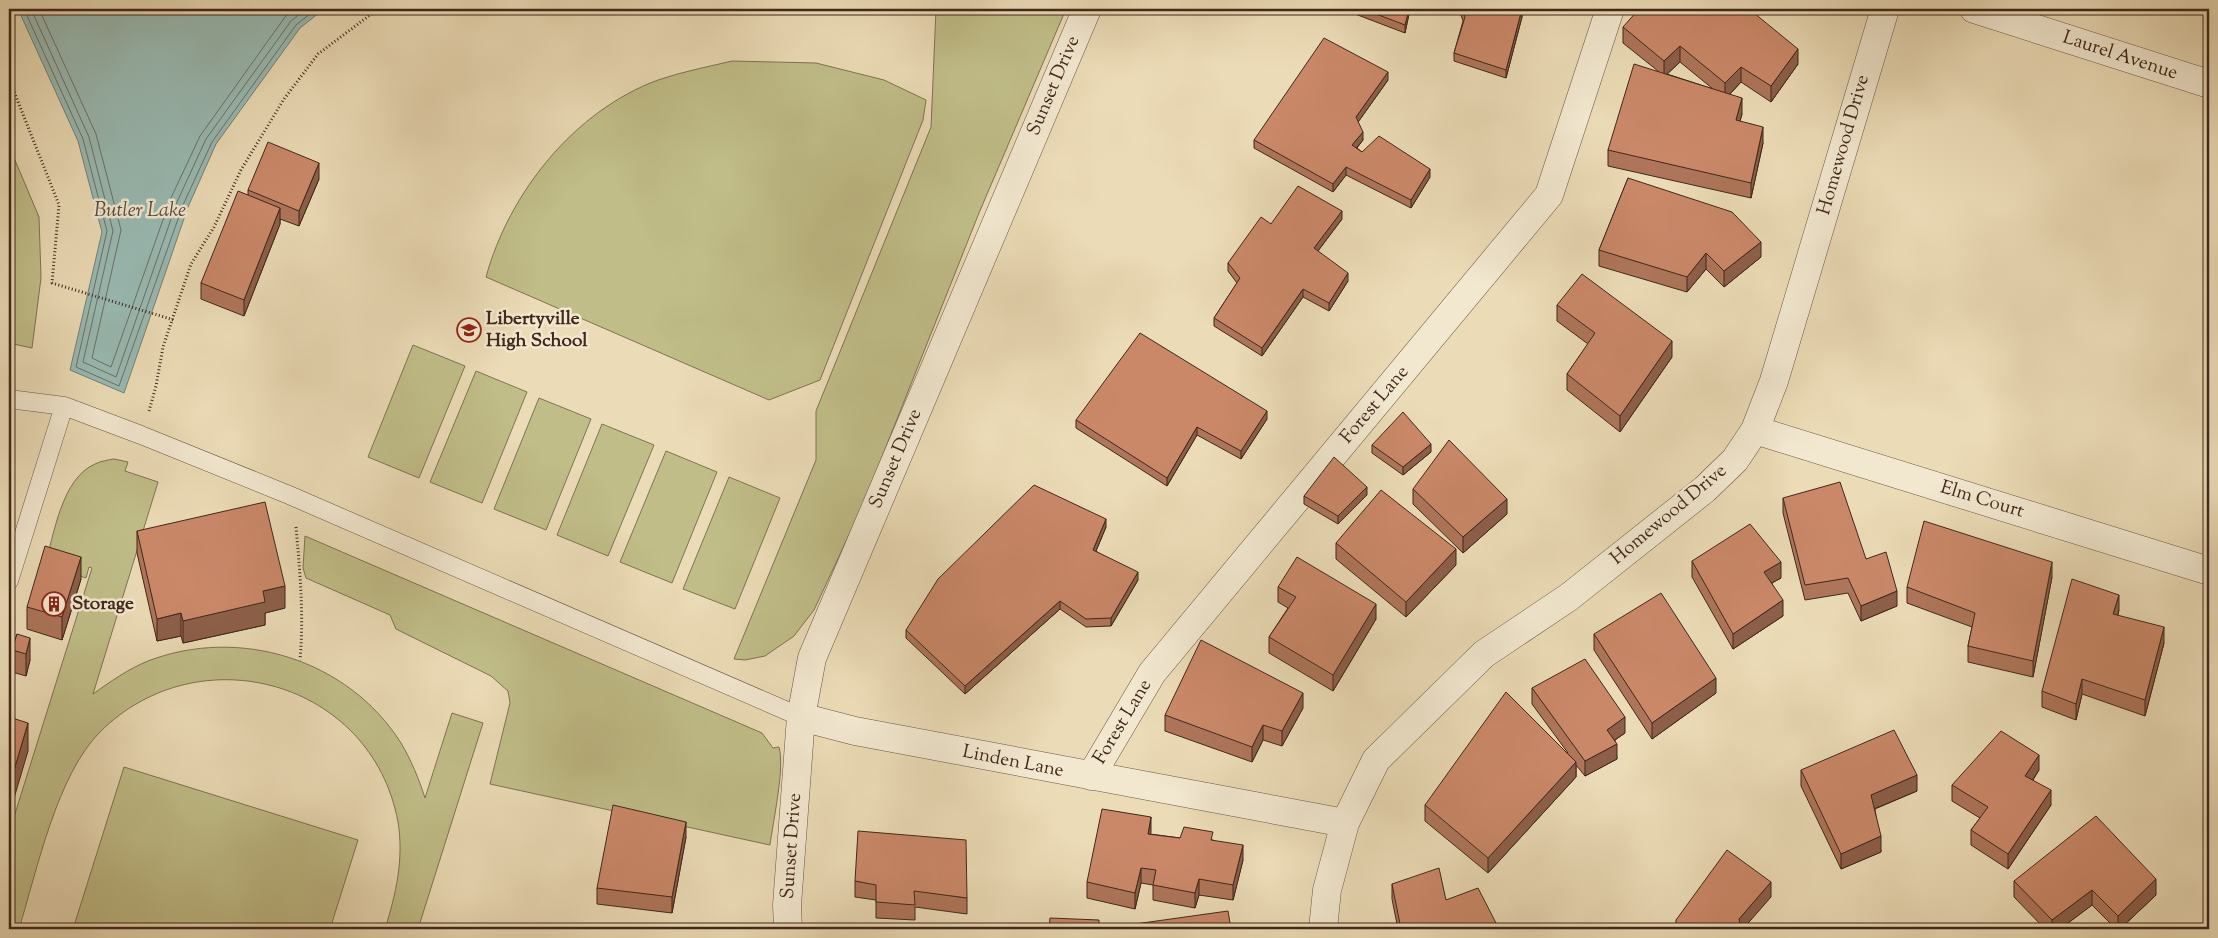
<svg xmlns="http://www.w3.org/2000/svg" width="2218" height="938" font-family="'Sorts Mill Goudy',serif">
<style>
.green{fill:#c0bd88;stroke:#807252}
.water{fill:#99bab3;stroke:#767f77}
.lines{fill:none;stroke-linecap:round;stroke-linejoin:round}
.shore{stroke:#6d7068;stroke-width:1}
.service-casing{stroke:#6c5442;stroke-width:19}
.minor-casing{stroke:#6c5442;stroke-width:29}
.path{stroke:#41271c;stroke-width:3;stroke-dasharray:1 2.5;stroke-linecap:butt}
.service{stroke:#f2e8d0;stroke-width:18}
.minor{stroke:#f2e8d0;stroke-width:28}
.wall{fill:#ae755a;stroke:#41271c;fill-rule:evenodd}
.shaded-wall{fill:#8d5f4a;stroke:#41271c}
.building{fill:#ca8869;stroke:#41271c}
.labels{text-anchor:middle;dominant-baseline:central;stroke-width:5;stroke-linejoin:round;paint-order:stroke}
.street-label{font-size:19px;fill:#41271c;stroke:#f2e8d0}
.poi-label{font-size:19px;font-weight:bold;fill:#41271c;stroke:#f2e8d0;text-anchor:start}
.water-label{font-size:20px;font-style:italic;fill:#574c42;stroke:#f2e8d0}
</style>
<rect width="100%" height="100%" fill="#ebdbb6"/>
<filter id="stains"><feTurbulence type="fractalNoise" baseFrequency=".004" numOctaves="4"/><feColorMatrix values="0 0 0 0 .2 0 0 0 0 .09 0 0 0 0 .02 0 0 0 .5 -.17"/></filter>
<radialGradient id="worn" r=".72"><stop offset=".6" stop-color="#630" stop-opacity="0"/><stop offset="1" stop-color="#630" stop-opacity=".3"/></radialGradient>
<path class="green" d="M936,9H1066L979,213L862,507L814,610L794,636L765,656L745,660L734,659L816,460V411L931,127Z
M732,61L816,63L884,80L926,100L923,120L820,380L769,400L486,277C509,193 574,111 658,80C681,72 707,67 732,61Z
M9,146L39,217L41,278L32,348L9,343Z
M413,345L465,366L419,478L368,457Z
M476,371L527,392L482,503L430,482Z
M539,398L591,419L546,530L494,509Z
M602,424L654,445L608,556L557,535Z
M666,451L717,472L672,583L620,562Z
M114,459L128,462L125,471L158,482L93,694C110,682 128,669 148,661C239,626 348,659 401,743C411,760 419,779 425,798L452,713L483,723L418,929H385C396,894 404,859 398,822C372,681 199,633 100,732C57,775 37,870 19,929H9V833L92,568L89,567L86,578L45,565C54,534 62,478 95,464C101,461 108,460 114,459Z
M729,477L780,498L735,609L683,589Z
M305,536L762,733L773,748L779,747C785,768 773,821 770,845L490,784L510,703L508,691L491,676L396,629L390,615L306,578L303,568Z
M124,767L358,840L330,929H73Z"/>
<path class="water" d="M18,9H324L300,28L216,144L188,207L124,393L70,370L102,232L78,141Z"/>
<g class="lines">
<path class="shore" d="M24,9L83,139L107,231L76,367L119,386L183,205L212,142L296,25L316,9
M31,9L89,137L113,231L83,362L116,377L177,202L206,139L291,21L306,9
M39,9L96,134L121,230L92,358L111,367L170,200L200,136L285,17L294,9"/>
<g class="service-casing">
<path id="service" d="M9,399L64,406L9,581
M64,406L141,435L289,495L801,717"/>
</g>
<g class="minor-casing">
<path id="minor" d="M1974,9L2209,84
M1755,430L2209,571
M801,717L855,731L1345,823
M1091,776L1152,673L1549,195L1610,9
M788,929L787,905L801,717L812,658L1087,9
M1323,929L1327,890L1345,823L1376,760L1484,654L1569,597L1705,489L1735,460L1755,430L1774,381L1885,9"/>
</g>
<path class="path" d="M9,79L59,205L52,283L174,320
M149,411L156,386L163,347L191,264L214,227L241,170L284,99L318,54L378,9
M296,527C300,572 304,615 300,660"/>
<use href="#service" class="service"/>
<use href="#minor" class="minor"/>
</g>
<path class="wall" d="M1342,9H1410L1405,33Z
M1459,9H1522V17L1506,78L1454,61V53L1463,21Z
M1666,11L1798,64L1771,102L1741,82L1730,94L1742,114L1740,121L1763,143L1751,198L1608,166V150L1658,71L1623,43V27ZM1680,62L1713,89L1667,74Z
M1388,80L1358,122L1363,140L1357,148L1362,152L1430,177L1411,208L1346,175L1333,192L1254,148V140Z
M1628,178L1761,257L1724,287L1706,269L1687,292L1599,266V250Z
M319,179L299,226L280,219V224L244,316L201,299V283L248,195V190Z
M1342,219L1318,251L1348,281L1329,311L1303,297L1262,356L1214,326V318L1237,283L1228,271V263L1271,224Z
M1557,305L1672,357L1620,432L1567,390V374L1588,344L1557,321Z
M1267,419L1241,459L1197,435L1167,486L1076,428V420Z
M1372,445L1431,452L1403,475L1372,453Z
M1413,489L1507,514L1463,553L1413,504Z
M1367,495L1338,524L1304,504V496Z
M1783,498L1897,606L1861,621L1848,593L1805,600L1783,513Z
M1106,527L1096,551L1138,580L1111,626L1086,627L1060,609L965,694L906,638V630Z
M137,531L285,608L265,613V625L183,643L181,636L157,641L137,553Z
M1336,543L1456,565L1406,617L1336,559Z
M1692,561L1781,578L1772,583L1783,616L1733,649L1692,577Z
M2052,577L2033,677L1968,662V646L1972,627L1907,603V587Z
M81,579L62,640L27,629V607Z
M1278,587L1376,619L1333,691L1269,653V637L1288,608L1278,602Z
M2119,610L2118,615L2164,643L2145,716L2082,694L2076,720L2042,707V691Z
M17,634L30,660L26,676L12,672V650Z
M1594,634L1716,693L1652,739L1594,650Z
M1532,688L1625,733L1615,740L1617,759L1585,776L1576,765V777L1488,873L1425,821V805L1568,753L1532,704Z
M1303,708L1282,746L1263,740L1252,762L1165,731V715Z
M2209,736V759L2207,758V743Z
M1801,770L1917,791L1875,809L1881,852L1841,869L1801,786Z
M2039,770L2033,780L2051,805L2008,869L1971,845V830L1980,818L1952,801V785Z
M1150,834L1180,838L1213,840L1243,860L1233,900L1199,895L1195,908L1153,900V885L1141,883L1135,909L1087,898V882Z
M686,837L672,913L597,904V888Z
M855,881L967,898V914L915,907V920L876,918V900L855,897Z
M2014,881L2156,895L2120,929H2116L2092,905L2060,929H2045L2014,897Z
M1392,884L1446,900L1496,929H1398L1392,899Z"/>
<path class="shaded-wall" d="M1409,9H1410L1405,33V25Z
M1522,9V17L1506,78V70Z
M1680,46V62L1664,77V61Z
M1798,49V64L1771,102V86Z
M1741,67V82L1725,99V83Z
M1388,72V80L1356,125V117Z
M1742,98V114L1736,136V120Z
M1763,127V143L1751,198V183Z
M1363,132V140L1352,153V145Z
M319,163V179L299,226V211Z
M1346,167V175L1333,192V184Z
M1430,169V177L1411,208V200Z
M280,208V224L244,316V300Z
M1342,211V219L1314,256V248Z
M1761,242V257L1724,287V271Z
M1706,253V269L1687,292V277Z
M1348,273V281L1329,311V303Z
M1303,289V297L1262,356V348Z
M1672,341V357L1620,432V416Z
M1267,411V419L1241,459V451Z
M1197,427V435L1167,486V478Z
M1431,444V452L1403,475V467Z
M1367,487V495L1338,524V516Z
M1507,499V514L1463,553V537Z
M1106,519V527L1093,558V550Z
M1456,549V565L1406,617V602Z
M81,557V579L62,640V617Z
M1781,562V578L1764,587V572Z
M2052,562V577L2033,677V661Z
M1138,572V580L1111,626V618Z
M285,586V608L265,613V625L183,643V621L263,591Z
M1897,591V606L1861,621V606Z
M2119,595V610L2113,630V614Z
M1783,600V616L1733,649V634Z
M1060,601V609L965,694V686Z
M1376,604V619L1333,691V675Z
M181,613V636L157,641V619Z
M2164,627V643L2145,716V700Z
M30,638V660L26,676V654Z
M1716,678V693L1652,739V723Z
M2082,679V694L2076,720V704Z
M1303,693V708L1282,746V731Z
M1625,717V733L1607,745V730Z
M28,723V751L9,815V787Z
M1263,725V740L1252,762V747Z
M1617,744V759L1585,776V761Z
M2039,755V770L2025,791V776Z
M1576,762V777L1488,873V858Z
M1917,775V791L1871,810V795Z
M2051,790V805L2008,869V854Z
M1151,817V832L1148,849V834Z
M686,822V837L672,913V897Z
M1881,836V852L1841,869V854Z
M1243,845V860L1233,900V885Z
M1141,868V883L1135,909V893Z
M1199,879V895L1195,908V893Z
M2156,879V895L2120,929H2118V916Z
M1771,882V897L1743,929H1739V919Z
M2092,890V905L2060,929H2052V920Z
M1496,923V929H1480Z"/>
<path class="building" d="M1363,9H1409L1405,25Z
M1462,9H1522L1506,70L1454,53L1465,17Z
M1639,9H1663L1666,11L1667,9H1749L1798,49L1771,86L1741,67L1725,83L1680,46L1664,61L1623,27Z
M1324,38L1388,72L1356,117L1363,132L1352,145L1362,152L1379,136L1430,169L1411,200L1346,167L1333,184L1254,140Z
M1634,64L1742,98L1736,120L1763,127L1751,183L1608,150Z
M268,142L319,163L299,211L248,190Z
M1628,178L1732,212L1761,242L1724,271L1706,253L1687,277L1599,250Z
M1298,186L1342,211L1314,248L1348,273L1329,303L1303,289L1262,348L1214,318L1240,278L1228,263L1261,217L1271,224Z
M238,191L280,208L244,300L201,283Z
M1582,274L1672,341L1620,416L1567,374L1595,333L1557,305Z
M1140,333L1267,411L1241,451L1197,427L1167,478L1076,420Z
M1403,412L1431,444L1403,467L1372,445Z
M1449,440L1507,499L1463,537L1413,489Z
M1334,457L1367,487L1338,516L1304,496Z
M1840,482L1866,559L1886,552L1897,591L1861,606L1848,578L1805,585L1783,498Z
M1034,485L1106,519L1093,550L1138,572L1111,618L1086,619L1060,601L965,686L906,630L938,579Z
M1381,490L1456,549L1406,602L1336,543Z
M265,502L285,586L263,591L265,602L183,621L181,613L157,619L137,531Z
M1924,521L2052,562L2033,661L1968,646L1975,613L1907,587Z
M1750,524L1781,562L1764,572L1783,600L1733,634L1692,561Z
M45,546L81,557L62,617L27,607Z
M1297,557L1376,604L1333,675L1269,637L1296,597L1278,587Z
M2072,579L2119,595L2113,614L2164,627L2145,700L2082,679L2076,704L2042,691Z
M1661,593L1716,678L1652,723L1594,634Z
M17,634L30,638L26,654L12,650Z
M1201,640L1303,693L1282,731L1263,725L1252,747L1165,715Z
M1585,659L1625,717L1607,730L1617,744L1585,761L1532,688Z
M1506,692L1576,762L1488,858L1425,805Z
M9,717L28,723L9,787Z
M1894,730L1917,775L1871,795L1881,836L1841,854L1801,770Z
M2001,731L2039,755L2025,776L2051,790L2008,854L1971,830L1988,807L1952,785Z
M613,805L686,822L672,897L597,888Z
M1102,809L1151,817L1148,834L1180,838L1184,827L1213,832L1211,840L1243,845L1233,885L1199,879L1195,893L1153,885L1156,870L1141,868L1135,893L1087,882Z
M2096,816L2156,879L2118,916L2092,890L2052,920L2014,881Z
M858,831L966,840L967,898L914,891L915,905L876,902V885L855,881Z
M1727,850L1771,882L1739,919L1741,929H1676V920Z
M1439,868L1446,900L1478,888L1496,923L1480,929H1401L1392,884Z
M1228,911L1231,929H1128V925Z
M1050,918L1099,920V929H1049Z"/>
<defs>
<g id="school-ring" transform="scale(1.25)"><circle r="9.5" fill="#f2e8d0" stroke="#8f2418" stroke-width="1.5"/><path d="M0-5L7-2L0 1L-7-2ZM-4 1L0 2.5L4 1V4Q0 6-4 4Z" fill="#8f2418"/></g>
<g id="building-ring" transform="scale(1.25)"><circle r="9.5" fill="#f2e8d0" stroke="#8f2418" stroke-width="1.5"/><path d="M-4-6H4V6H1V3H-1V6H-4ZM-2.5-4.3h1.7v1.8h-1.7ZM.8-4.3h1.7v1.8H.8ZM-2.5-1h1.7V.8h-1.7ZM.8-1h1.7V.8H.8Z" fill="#8f2418"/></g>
</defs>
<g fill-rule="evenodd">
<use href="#school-ring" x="469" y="330"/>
<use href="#building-ring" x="54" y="604"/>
</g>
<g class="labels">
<g class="street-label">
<text transform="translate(2120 56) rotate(18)">Laurel Avenue</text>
<text transform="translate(1054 86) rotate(-67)">Sunset Drive</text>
<text transform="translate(1844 145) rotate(-74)">Homewood Drive</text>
<text transform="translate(1375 405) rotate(-50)">Forest Lane</text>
<text transform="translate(896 459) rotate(-67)">Sunset Drive</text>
<text transform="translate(1982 500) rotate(17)">Elm Court</text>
<text transform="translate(1669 515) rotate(-40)">Homewood Drive</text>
<text transform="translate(1123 722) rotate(-59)">Forest Lane</text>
<text transform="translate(1013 762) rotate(11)">Linden Lane</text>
<text transform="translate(792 846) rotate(-86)">Sunset Drive</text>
</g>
<g class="poi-label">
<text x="486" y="319">Libertyville<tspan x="486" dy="22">High School</tspan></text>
<text x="72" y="604">Storage</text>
</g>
<g class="water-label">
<text x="140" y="211">Butler Lake</text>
</g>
</g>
<rect width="2218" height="938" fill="none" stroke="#ebdbb6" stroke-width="30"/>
<rect x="10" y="10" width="2198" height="918" fill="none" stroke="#41271c" stroke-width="2.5"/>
<rect x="15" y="15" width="2188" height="908" fill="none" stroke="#41271c"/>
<rect width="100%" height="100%" filter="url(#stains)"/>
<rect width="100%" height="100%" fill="url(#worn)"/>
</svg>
